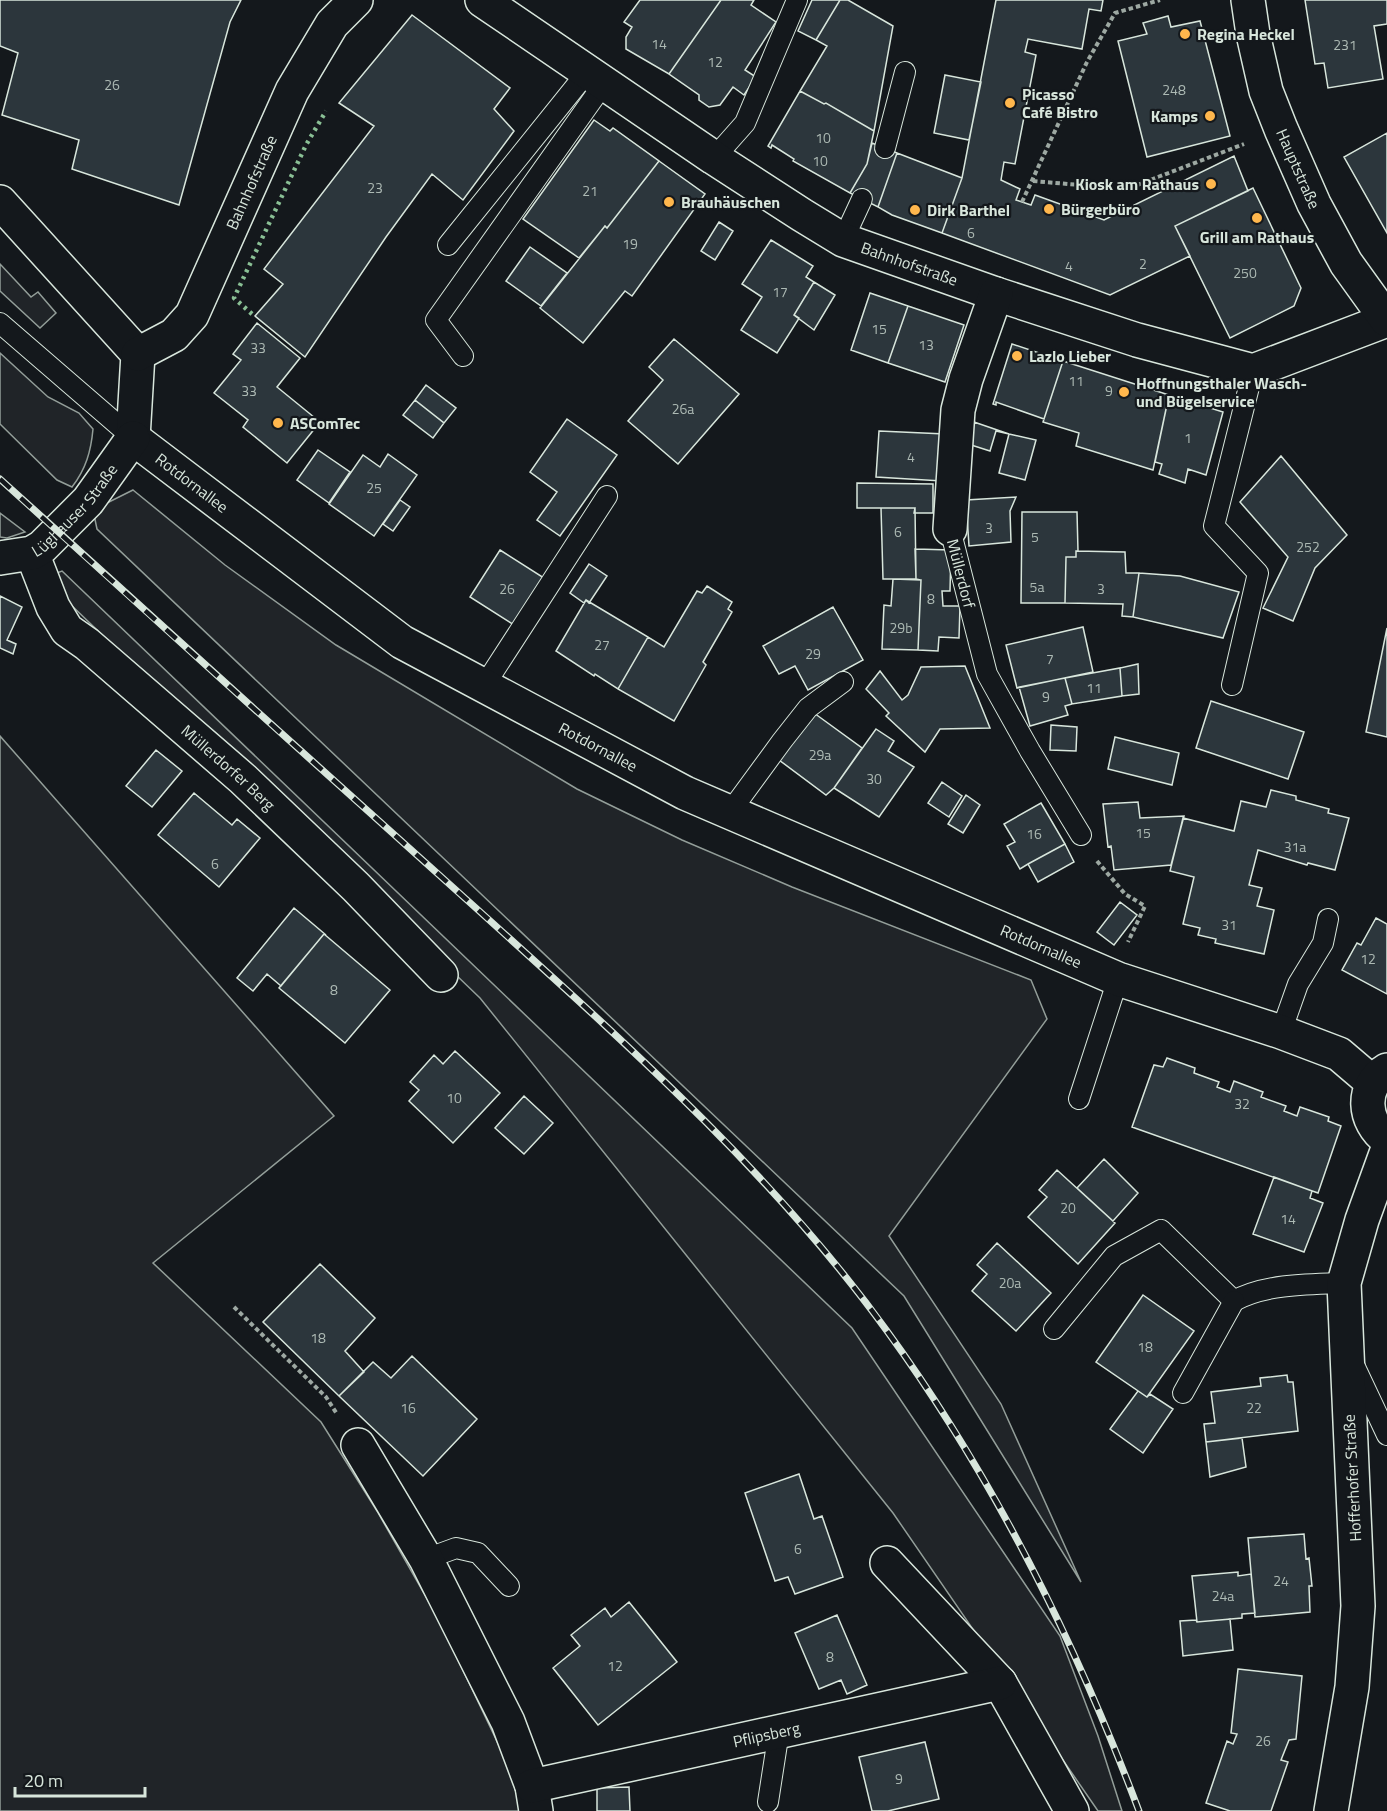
<svg xmlns="http://www.w3.org/2000/svg" width="1387" height="1811" font-family="'Titillium Web',sans-serif">
<style>
.green{fill:#202428;stroke:#939e99;stroke-width:1.5}
.building{fill:#2c363c;stroke:#d8e6dc;stroke-width:1.5}
.lines{fill:none;stroke-linecap:round;stroke-linejoin:round}
.service-casing{stroke:#d8e6dc;stroke-width:22}
.minor-casing{stroke:#d8e6dc;stroke-width:36}
.tertiary-casing{stroke:#d8e6dc;stroke-width:36}
.secondary-casing{stroke:#d8e6dc;stroke-width:36}
.path{stroke:#9da8a2;stroke-width:4;stroke-dasharray:4.5 3;stroke-linecap:butt}
.service{stroke:#14181c;stroke-width:20}
.minor{stroke:#14181c;stroke-width:33}
.tertiary{stroke:#14181c;stroke-width:33}
.secondary{stroke:#14181c;stroke-width:33}
.rail-casing{stroke:#d8e6dc;stroke-width:7}
.rail{stroke:#14181c;stroke-width:4.5;stroke-dasharray:14;stroke-linecap:butt}
.hedge{stroke:#8ac095;stroke-width:4.5;stroke-dasharray:3 4.5;stroke-linecap:butt}
.poi-dot{fill:#ffb74d;stroke:#14181c;stroke-width:2}
.labels{text-anchor:middle;dominant-baseline:central;stroke-width:4.5;stroke-linejoin:round;paint-order:stroke}
.number-label{font-size:14px;fill:#adbab4}
.poi-label{font-size:16px;font-weight:bold;fill:#d8e6dc;stroke:#14181c;text-anchor:start}
.street-label{font-size:16px;fill:#d8e6dc;stroke:#14181c}
</style>
<rect width="100%" height="100%" fill="#14181c"/>
<path class="green" d="M0,264L31,297L38,292L56,313L40,328L0,291Z
M0,353L48,397L79,413L93,429C91,451 86,469 72,487L57,480L0,424Z
M133,490L225,565L336,645L577,789L682,840L792,887L1031,980L1047,1019L889,1236L1001,1404L1081,1582L904,1296L97,529L93,510Z
M0,513L25,532L7,538L0,537Z
M62,571L852,1328L1060,1636L1098,1736L1122,1811H1098L893,1513L480,998L43,578Z
M0,736L334,1116L153,1263L321,1422L377,1511L438,1618L515,1779L523,1811H0Z"/>
<path class="building" d="M0,0H241L230,22L179,205L72,169L79,140L2,115L18,53L0,46Z
M640,0H721L669,74L626,49V37L632,27L624,22Z
M721,0H754L751,5L776,22L745,70L756,77L744,95L733,87L720,105L709,107L699,100V95L669,74Z
M812,0H840L816,40L798,31Z
M840,0H848L893,26L874,131L826,103L824,104L800,91L827,46L816,40Z
M996,0H1103L1101,11L1089,9L1082,49L1028,39L1025,52L1036,55L1015,164L1004,162L1001,180L1020,189L1016,200L1031,205L1035,195L1104,220L1234,156L1248,191L1175,226L1190,256L1110,295L942,233L962,178Z
M1305,0H1387V24L1374,26L1383,79L1328,88L1324,63L1315,64Z
M412,15L510,88L494,109L514,131L463,200L432,174L386,237L305,357L255,316L283,284L264,269L374,126L339,103Z
M1168,16L1171,27L1200,21L1230,136L1147,157L1118,41L1147,34L1143,23Z
M945,75L981,82L969,140L934,133Z
M800,91L824,104L826,103L874,131L867,164L850,193L793,161L794,159L772,145L771,148L768,146Z
M594,120L610,131L613,128L659,161L607,228L605,226L579,258L523,219Z
M1387,133V233L1344,157Z
M872,143L897,153L878,207L850,193L867,164Z
M897,153L962,178L942,233L892,215L878,207Z
M659,161L705,194L632,296L625,291L583,343L540,308L605,226L607,228Z
M1253,188L1301,288L1294,306L1230,338L1175,226Z
M719,222L733,231L715,260L701,251Z
M771,240L813,266L806,277L814,282L794,315L799,318L798,320L777,353L741,330L762,297L742,284Z
M530,247L567,273L541,306L506,281Z
M814,282L835,295L814,330L794,315Z
M870,293L908,306L888,363L851,350Z
M908,306L964,325L945,382L888,363Z
M257,323L300,358L277,387L320,422L287,463L243,427L248,420L214,393L241,360L233,354Z
M674,339L739,394L678,464L628,421L663,380L649,367Z
M1012,344L1063,361L1044,419L996,402V405L993,404Z
M1063,361L1169,395L1153,470L1076,446L1079,433L1043,422Z
M426,385L456,408L444,423L415,400Z
M1169,395L1223,412L1206,475L1188,469L1185,483L1159,474L1162,464L1155,462Z
M415,400L444,423L433,438L403,415Z
M567,419L617,455L560,536L537,520L557,492L530,472Z
M974,422L1009,434L996,431L990,451L968,444Z
M879,431L945,434L942,481L876,477Z
M1009,434L1036,440L1025,480L999,473Z
M318,450L350,472L329,503L297,480Z
M388,454L417,475L374,536L329,504L363,455L380,467Z
M1281,456L1347,535L1315,568L1293,621L1263,608L1288,557L1240,502Z
M857,483L933,484V513H914L915,508H857Z
M1016,497L1010,511L1011,542L969,546L966,500Z
M400,500L410,507L393,531L383,524Z
M881,508H915L916,579H883Z
M1022,512H1077L1078,551H1076V557H1066L1065,603H1021Z
M915,549L951,550L950,591H942L943,606H960L959,638L939,637L938,651L918,650L921,580L916,579Z
M500,550L544,578L514,625L470,597Z
M1076,551L1125,552L1126,573H1139L1133,617L1122,616L1123,604L1065,603L1066,557H1076Z
M589,564L607,576L589,603L586,600L584,603L570,593Z
M1139,573L1180,576L1239,592L1223,638L1133,617Z
M893,579L921,580L918,650L882,649L884,605L891,606Z
M707,586L732,602L728,609L732,612L703,662L706,665L674,721L618,689L648,637L664,647L697,591L702,593Z
M0,596L22,607L7,640L16,644L13,654L0,648Z
M586,600L648,637L618,689L595,674L594,676L556,651Z
M833,607L863,660L808,690L795,666L779,674L763,646Z
M1083,627L1093,672L1017,688L1006,645Z
M1387,628V737L1366,732Z
M1138,664L1139,694L1122,696L1120,668Z
M965,666L990,728L940,729L925,752L886,716L889,713L866,689L880,671L902,700L908,695L921,667Z
M1120,668L1122,696L1072,704L1065,678Z
M1065,678L1072,704L1065,706L1068,715L1030,726L1019,687Z
M1211,701L1304,732L1288,779L1196,748Z
M814,713L862,748L834,788L826,795L779,760Z
M1051,725L1077,727L1076,751L1050,750Z
M876,729L894,741L888,751L914,767L879,817L834,788Z
M1115,737L1179,753L1172,785L1108,769Z
M156,750L182,771L152,807L126,786Z
M942,782L962,796L949,817L928,803Z
M1271,790L1296,796V800L1329,809L1328,813L1349,818L1335,870L1308,863L1307,865L1258,850L1249,885L1262,888L1257,906L1274,910L1264,954L1215,943L1216,939L1198,935L1200,928L1183,924L1194,877L1170,871L1183,818L1234,831L1241,801L1266,807Z
M194,793L232,825L237,819L260,838L219,887L158,835Z
M966,795L980,805L963,833L948,824Z
M1138,802L1140,818L1184,816L1171,865L1114,870L1111,846L1108,847L1103,804Z
M1041,803L1065,844L1028,864L1020,869L1007,846L1015,842L1004,824Z
M1065,844L1074,862L1038,882L1028,864Z
M1120,902L1137,915L1114,945L1097,932Z
M294,908L326,935L324,934L281,986L267,974L253,991L237,978Z
M1376,918L1387,924V994L1342,970L1357,943L1361,945Z
M324,934L390,990L345,1043L279,988Z
M455,1051L500,1093L453,1143L409,1101L419,1090L410,1082L434,1055L443,1064Z
M1167,1058L1195,1068L1194,1073L1219,1082L1217,1087L1230,1092L1234,1081L1263,1092L1261,1097L1286,1106L1284,1111L1297,1116L1300,1107L1329,1117L1328,1121L1341,1126L1318,1193L1132,1127L1154,1065L1163,1067Z
M524,1096L553,1123L524,1154L495,1128Z
M1104,1159L1138,1193L1113,1221L1077,1188Z
M1057,1170L1115,1223L1078,1264L1028,1217L1047,1197L1039,1190Z
M1274,1177L1312,1191L1310,1198L1323,1203L1304,1252L1253,1234Z
M997,1243L1051,1293L1016,1331L972,1291L987,1274L977,1265Z
M320,1264L375,1318L345,1351L364,1372L339,1396L263,1322Z
M1143,1295L1194,1331L1147,1397L1096,1362Z
M412,1356L477,1419L423,1476L339,1396L373,1362L391,1378Z
M1287,1375L1288,1382H1293L1298,1431L1206,1442L1204,1424L1215,1423L1211,1392L1261,1386L1260,1378Z
M1138,1391L1147,1397L1150,1394L1173,1409L1143,1453L1110,1429Z
M1242,1438L1246,1467L1210,1477L1206,1442Z
M799,1474L814,1519L822,1516L843,1577L795,1594L788,1577L775,1581L745,1493Z
M1304,1534L1306,1559L1309,1558L1312,1586H1309L1310,1612L1255,1617L1248,1538Z
M1238,1572V1576L1251,1574L1255,1613L1242,1614V1618L1197,1622L1192,1576Z
M629,1602L677,1662L598,1725L553,1668L580,1646L571,1635L605,1608L611,1617Z
M837,1615L867,1685L847,1694L841,1680L819,1689L795,1633Z
M1230,1619L1233,1650L1183,1656L1180,1621L1196,1620L1197,1622Z
M1238,1669L1302,1676L1296,1739L1289,1740L1281,1760L1288,1762L1271,1811H1230L1206,1803L1227,1741L1233,1744L1237,1734L1231,1733Z
M925,1742L939,1799L888,1811H872L859,1757Z
M629,1787L630,1811H597V1788Z"/>
<g class="lines">
<g class="service-casing">
<g id="service">
<path d="M885,148L905,72"/>
<path d="M714,158L745,123L797,0"/>
<path d="M843,240L862,199"/>
<path d="M448,245L588,71"/>
<path d="M0,323L133,438"/>
<path d="M463,356L436,320L605,82"/>
<path id="s1" d="M950,529L987,674L1030,751L1081,835"/>
<path d="M1232,685L1258,573L1214,526L1253,371"/>
<path d="M484,686L607,496"/>
<path d="M730,812L782,741L808,708L843,682"/>
<path d="M1281,1032L1298,984L1323,943L1328,919"/>
<path d="M1079,1099L1118,979"/>
<path d="M1054,1329L1114,1256L1161,1230L1234,1301C1264,1284 1309,1284 1344,1283"/>
<path d="M1354,1365L1387,1435"/>
<path d="M1183,1393L1234,1301"/>
<path d="M426,1559L456,1548L478,1553L509,1586"/>
<path d="M768,1802L779,1731"/>
</g>
</g>
<g class="minor-casing">
<g id="minor">
<path id="s2" d="M482,0L714,158L802,215L843,240L996,294L1137,340L1253,371L1387,320"/>
<path d="M0,202L138,354L133,438"/>
<path id="s3" d="M138,354L174,335L192,315L292,91L332,24L356,0"/>
<path id="s4" d="M133,438L402,642L685,793L1118,979L1281,1032L1339,1054L1373,1083"/>
<path d="M950,529L958,410L966,379L996,294"/>
<path id="s5" d="M32,553L53,607L67,630L87,644L243,779L356,887L441,975"/>
<path id="s6" d="M0,558L32,553L42,547L88,501L133,438"/>
<path d="M358,1445L426,1559L508,1722L532,1786L536,1811"/>
<path d="M887,1563L1000,1683L1072,1811"/>
<path id="s7" d="M532,1786L1000,1683"/>
</g>
</g>
<g class="tertiary-casing">
<path id="tertiary" d="M1387,1070C1360,1086 1363,1122 1387,1139
M1331,1811L1352,1687L1358,1606L1344,1283L1362,1220L1387,1151"/>
</g>
<g class="secondary-casing">
<g id="secondary">
<path id="s8" d="M1248,0L1253,34L1266,91L1281,129L1314,204L1346,263L1387,320"/>
</g>
</g>
<path class="path" d="M1033,181L1127,189L1244,144
M1022,202L1087,62L1115,13L1160,0
M1097,861L1125,894L1145,906L1128,942
M234,1307L326,1397L337,1414"/>
<use href="#service" class="service"/>
<use href="#minor" class="minor"/>
<use href="#tertiary" class="tertiary"/>
<use href="#secondary" class="secondary"/>
<g class="rail-casing">
<path id="rail" d="M0,479C158,623 318,766 477,909C622,1040 772,1172 887,1331C994,1478 1075,1641 1139,1811"/>
</g>
<use href="#rail" class="rail"/>
<path class="hedge" d="M252,314L234,298L306,145L326,111"/>
</g>
<g class="poi-dot">
<circle cx="1185" cy="34" r="6"/>
<circle cx="1010" cy="103" r="6"/>
<circle cx="1210" cy="116" r="6"/>
<circle cx="1211" cy="184" r="6"/>
<circle cx="669" cy="202" r="6"/>
<circle cx="1049" cy="209" r="6"/>
<circle cx="915" cy="210" r="6"/>
<circle cx="1257" cy="218" r="6"/>
<circle cx="1017" cy="356" r="6"/>
<circle cx="1124" cy="392" r="6"/>
<circle cx="278" cy="423" r="6"/>
</g>
<g class="labels">
<g class="number-label">
<text x="659" y="43">14</text>
<text x="1345" y="44">231</text>
<text x="715" y="61">12</text>
<text x="112" y="84">26</text>
<text x="1174" y="89">248</text>
<text x="823" y="137">10</text>
<text x="820" y="160">10</text>
<text x="375" y="187">23</text>
<text x="590" y="190">21</text>
<text x="971" y="232">6</text>
<text x="630" y="243">19</text>
<text x="1143" y="263">2</text>
<text x="1069" y="265">4</text>
<text x="1245" y="272">250</text>
<text x="780" y="291">17</text>
<text x="879" y="328">15</text>
<text x="926" y="344">13</text>
<text x="258" y="347">33</text>
<text x="1076" y="380">11</text>
<text x="249" y="390">33</text>
<text x="1109" y="390">9</text>
<text x="683" y="408">26a</text>
<text x="1188" y="437">1</text>
<text x="911" y="456">4</text>
<text x="374" y="487">25</text>
<text x="989" y="527">3</text>
<text x="898" y="531">6</text>
<text x="1035" y="536">5</text>
<text x="1308" y="546">252</text>
<text x="1037" y="586">5a</text>
<text x="507" y="588">26</text>
<text x="1101" y="588">3</text>
<text x="931" y="598">8</text>
<text x="901" y="627">29b</text>
<text x="602" y="644">27</text>
<text x="813" y="653">29</text>
<text x="1050" y="658">7</text>
<text x="1094" y="687">11</text>
<text x="1046" y="696">9</text>
<text x="820" y="754">29a</text>
<text x="874" y="778">30</text>
<text x="1143" y="832">15</text>
<text x="1034" y="833">16</text>
<text x="1295" y="846">31a</text>
<text x="215" y="863">6</text>
<text x="1229" y="924">31</text>
<text x="1368" y="958">12</text>
<text x="334" y="989">8</text>
<text x="454" y="1097">10</text>
<text x="1242" y="1103">32</text>
<text x="1068" y="1207">20</text>
<text x="1288" y="1218">14</text>
<text x="1010" y="1282">20a</text>
<text x="318" y="1337">18</text>
<text x="1145" y="1346">18</text>
<text x="408" y="1407">16</text>
<text x="1254" y="1407">22</text>
<text x="798" y="1548">6</text>
<text x="1281" y="1580">24</text>
<text x="1223" y="1595">24a</text>
<text x="830" y="1656">8</text>
<text x="615" y="1665">12</text>
<text x="1263" y="1740">26</text>
<text x="899" y="1778">9</text>
</g>
<g class="poi-label">
<text x="1197" y="34">Regina Heckel</text>
<text x="1022" y="94">Picasso<tspan x="1022" dy="18">Café Bistro</tspan></text>
<text x="1198" y="116" text-anchor="end">Kamps</text>
<text x="1199" y="184" text-anchor="end">Kiosk am Rathaus</text>
<text x="681" y="202">Brauhäuschen</text>
<text x="1061" y="209">Bürgerbüro</text>
<text x="927" y="210">Dirk Barthel</text>
<text x="1257" y="237" text-anchor="middle">Grill am Rathaus</text>
<text x="1029" y="356">Lazlo Lieber</text>
<text x="1136" y="383">Hoffnungsthaler Wasch-<tspan x="1136" dy="18">und Bügelservice</tspan></text>
<text x="290" y="423">ASComTec</text>
</g>
<g class="street-label">
<text stroke="none"><textPath href="#s8" startOffset="177">Hauptstraße</textPath></text>
<text stroke="none"><textPath href="#s3" startOffset="213">Bahnhofstraße</textPath></text>
<text stroke="none"><textPath href="#s2" startOffset="504">Bahnhofstraße</textPath></text>
<text stroke="none"><textPath href="#s4" startOffset="74">Rotdornallee</textPath></text>
<text stroke="none"><textPath href="#s6" startOffset="93">Lüghauser Straße</textPath></text>
<text stroke="none"><textPath href="#s1" startOffset="46">Müllerdorf</textPath></text>
<text stroke="none"><textPath href="#s4" startOffset="560">Rotdornallee</textPath></text>
<text stroke="none"><textPath href="#s5" startOffset="297">Müllerdorfer Berg</textPath></text>
<text stroke="none"><textPath href="#s4" startOffset="1046">Rotdornallee</textPath></text>
<text transform="translate(1352 1478) rotate(-93)">Hofferhofer Straße</text>
<text stroke="none"><textPath href="#s7" startOffset="240">Pflipsberg</textPath></text>
</g>
</g>
<path d="M15 1787v9h130v-9" fill="none" stroke="#d8e6dc" stroke-width="3"/>
<text x="24" y="1787" font-size="18" fill="#d8e6dc" stroke="#14181c" stroke-width="4.5" paint-order="stroke">20 m</text>
</svg>
